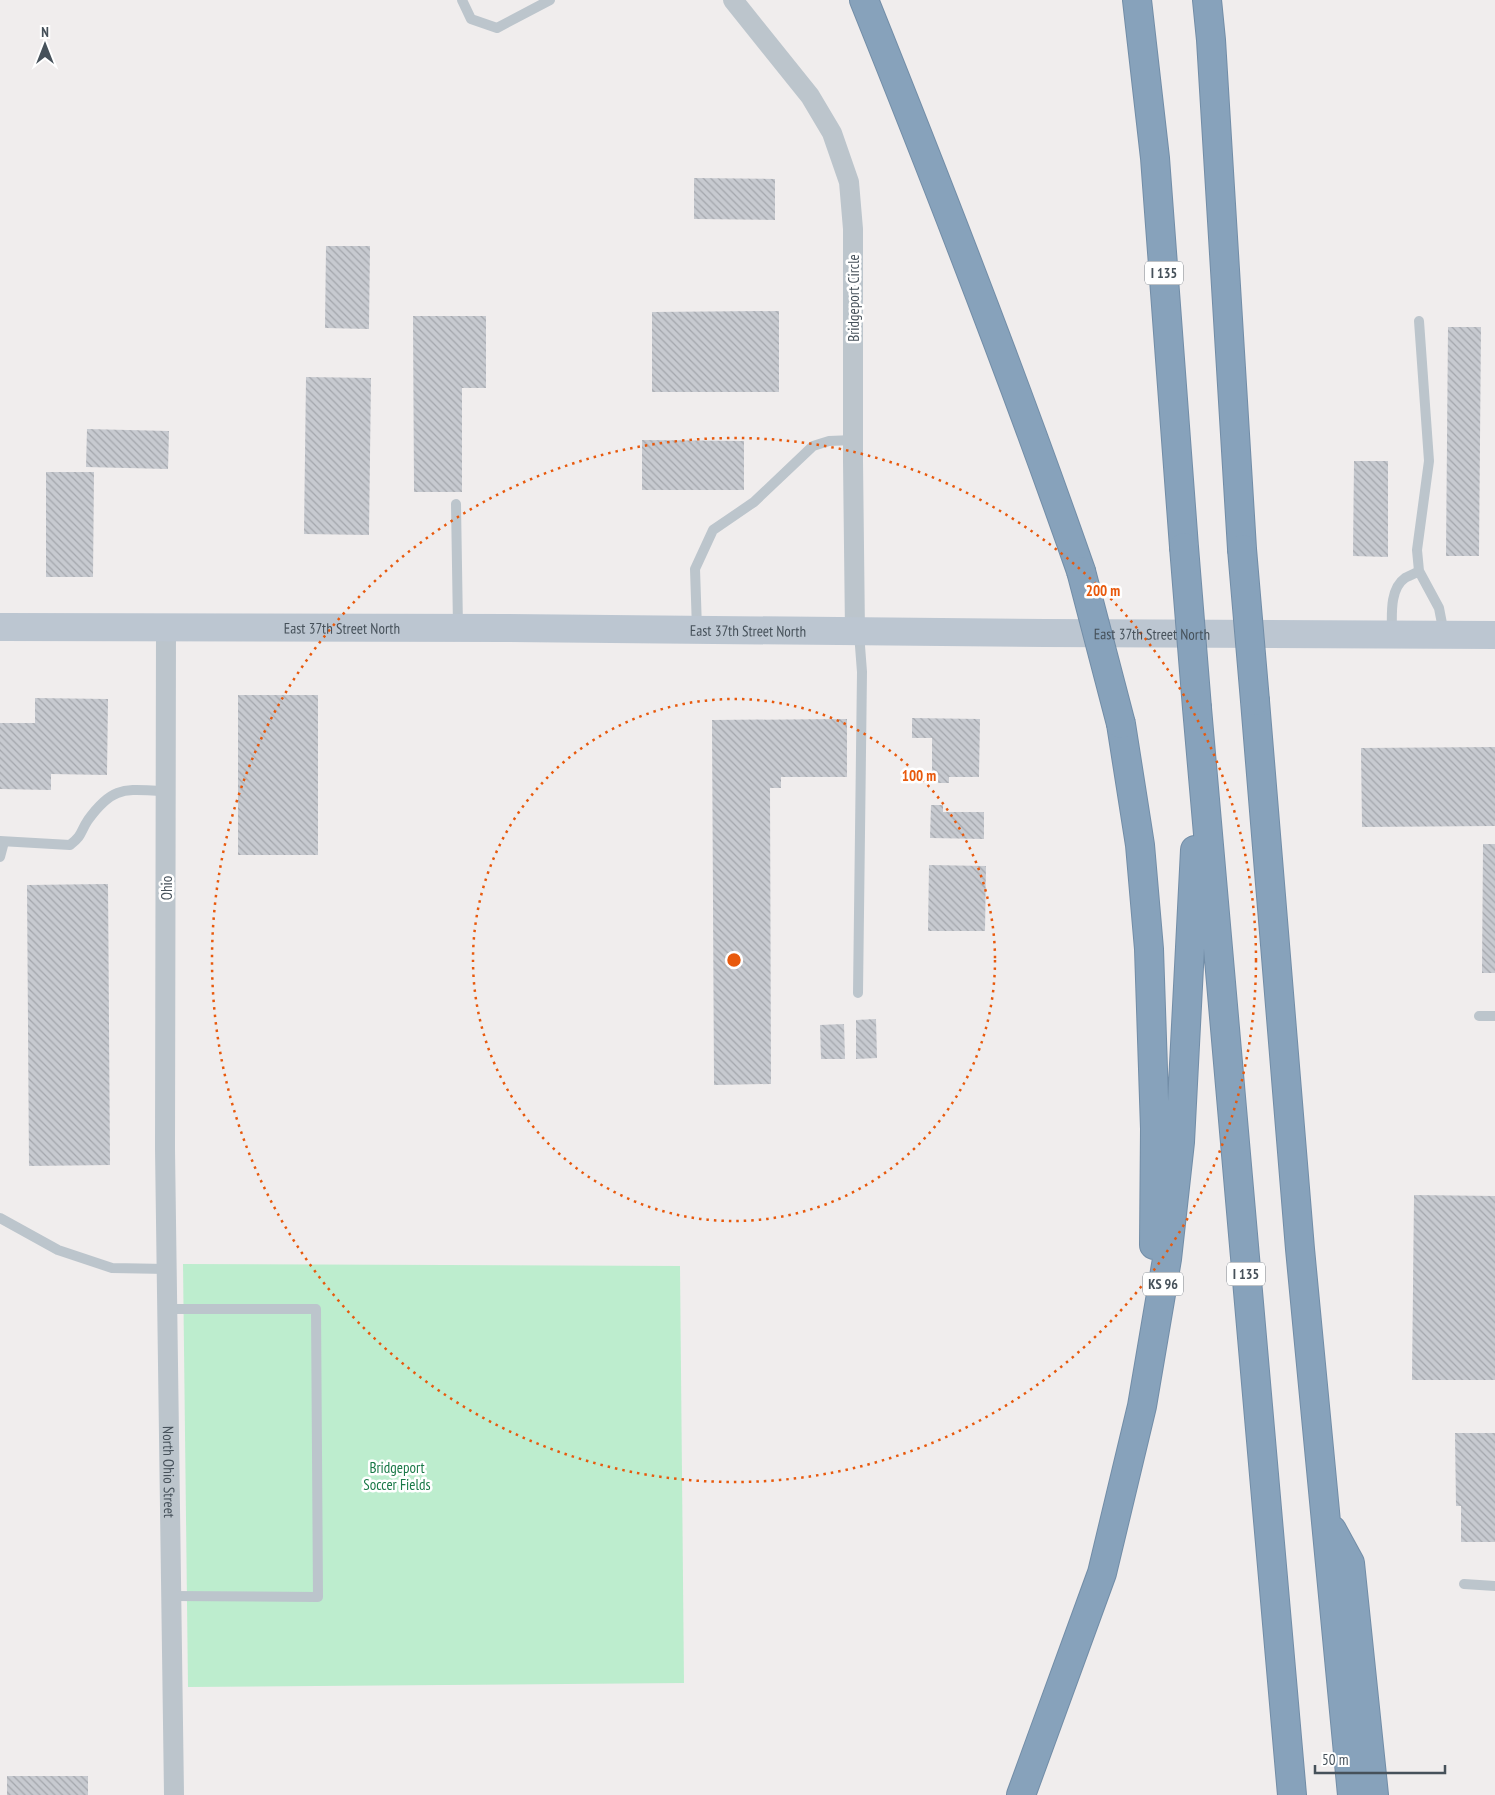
<svg xmlns="http://www.w3.org/2000/svg" width="1495" height="1795" font-family="'PT Sans Narrow',sans-serif">
<style>
.park{fill:#bdedce}
.building{fill:url(#building-back-hatch)}
.lines{fill:none;stroke-linecap:round;stroke-linejoin:round}
.highway-casing{stroke:#728da7;stroke-width:30}
.lane{stroke:#bcc5cc;stroke-width:10}
.street{stroke:#bcc5cc;stroke-width:20}
.secondary{stroke:#bcc6d1;stroke-width:28}
.highway{stroke:#87a2bb;stroke-width:28}
.highway-bridge-casing{stroke:#728da7;stroke-width:30;stroke-linecap:butt}
.highway-bridge{stroke:#87a2bb;stroke-width:28}
.ring{fill:none;stroke:#e8590c;stroke-width:2.5;stroke-dasharray:2.5 5}
.labels{text-anchor:middle;dominant-baseline:central;stroke-width:5;stroke-linejoin:round;paint-order:stroke}
.shield{fill:#fff;stroke:#7e858c;stroke-width:1}
.shield-label{font-size:14px;font-weight:bold;fill:#46515a}
.street-label{font-size:15px;fill:#46515a;stroke:#fff}
.park-label{font-size:15px;fill:#1a7947;stroke:#fff}
.centre{fill:#e8590c;stroke:#fff;stroke-width:2.5}
.ring-label{font-size:15px;text-anchor:middle;font-weight:bold;fill:#e8590c;stroke:#fff;stroke-width:5;stroke-linejoin:round;paint-order:stroke}
</style>
<defs>
<pattern id="building-back-hatch" width="6" height="6" patternUnits="userSpaceOnUse" patternTransform="scale(1.25)"><rect width="6" height="6" fill="#c7cad0"/><path d="M-1 5l2 2M0 0l6 6M5-1l2 2" fill="none" stroke="#a3a6ac"/></pattern>
</defs>
<rect width="100%" height="100%" fill="#f0eded"/>
<path class="park" d="M183,1264L680,1266L684,1683L188,1687Z"/>
<path class="building" d="M694,178L775,179V220L694,219Z
M326,246H370L369,329L325,328Z
M779,311V392H652V312Z
M413,316H486V388H462V492H414Z
M1448,327H1481L1479,556H1446Z
M306,377L371,378L369,535L304,534Z
M87,429L169,431L168,469L86,467Z
M642,440L744,441V490H642Z
M1354,461H1388V557L1353,556Z
M46,472H94L93,577H46Z
M238,695H318V855H238Z
M35,698L108,699L107,775L51,774V790L0,789V723H35Z
M912,718L980,719L979,777H949V783H932V738H912Z
M847,719V777H781V788H770L771,1084L714,1085L712,720Z
M1495,747V826L1362,827L1361,748Z
M931,805H943V812H984V839L930,838Z
M1483,844H1495V973H1482Z
M929,865L986,866L985,931H928Z
M108,884L110,1165L29,1166L27,885Z
M876,1019L877,1058L856,1059V1020Z
M844,1024L845,1059H821L820,1025Z
M1414,1195L1495,1196V1380H1412Z
M1455,1433H1495V1542H1461V1506H1456Z
M7,1776H88V1795H7Z"/>
<g class="lines">
<g class="highway-casing">
<path id="highway" d="M864,0C940,189 1014,379 1081,571
M1137,0L1155,158L1184,547
M1207,0L1211,40L1242,549
M1255,701L1300,1249L1352,1795
M1197,708L1292,1795
M1121,724L1140,845L1149,949L1155,1129L1154,1245
M1332,1530L1350,1563L1374,1795
M1021,1795L1102,1573L1142,1406L1167,1259L1180,1142L1195,850"/>
</g>
<path class="lane" d="M462,0L471,19L497,28L550,0
M1419,321L1429,461L1417,550L1419,571L1439,608L1444,634
M456,504L458,627
M697,629L695,569L713,530L754,502L813,446L829,441L853,440
M1392,634C1392,617 1389,589 1405,578C1409,576 1414,574 1419,571
M0,841L70,845C83,835 80,832 88,820C114,784 126,790 166,791
M0,857L4,842
M858,993L862,672L859,633
M1479,1016H1495
M0,1218L58,1250L112,1268L167,1269
M168,1309H316L318,1597L172,1596
M1464,1584L1495,1586"/>
<g class="street">
<path d="M733,0L810,96L832,133L849,182L853,229V461L855,632"/>
<path id="s1" d="M166,628L165,1149L174,1795"/>
</g>
<path class="secondary" id="s2" d="M0,627L509,628L1045,633L1495,635"/>
<use href="#highway" class="highway"/>
<g class="highway-bridge-casing">
<path id="highway-bridge" d="M1184,547L1197,708
M1242,549L1255,701
M1081,571L1121,724"/>
</g>
<use href="#highway-bridge" class="highway-bridge"/>
</g>
<g class="ring">
<circle cx="734" cy="960" r="261"/>
<circle cx="734" cy="960" r="522"/>
</g>
<g class="labels">
<g class="shield">
<rect x="1145" y="261.5" width="38" height="23" rx="4"/>
<rect x="1227" y="1262.5" width="38" height="23" rx="4"/>
<rect x="1143" y="1272.5" width="40" height="23" rx="4"/>
</g>
<g class="shield-label">
<text x="1164" y="273">I 135</text>
<text x="1246" y="1274">I 135</text>
<text x="1163" y="1284">KS 96</text>
</g>
<g class="street-label">
<text transform="translate(853 298) rotate(-90)">Bridgeport Circle</text>
<text stroke="none"><textPath href="#s2" startOffset="342">East 37th Street North</textPath></text>
<text stroke="none"><textPath href="#s2" startOffset="748">East 37th Street North</textPath></text>
<text stroke="none"><textPath href="#s2" startOffset="1152">East 37th Street North</textPath></text>
<text transform="translate(166 888) rotate(-90)">Ohio</text>
<text stroke="none"><textPath href="#s1" startOffset="844">North Ohio Street</textPath></text>
</g>
<g class="park-label">
<text x="397" y="1467">Bridgeport<tspan x="397" dy="17">Soccer Fields</tspan></text>
</g>
</g>
<circle cx="734" cy="960" r="8" class="centre"/>
<g class="ring-label">
<text x="1103" y="596">200 m</text>
<text x="919" y="781">100 m</text>
</g>
<g transform="translate(45 45)" stroke="#ffffff" stroke-width="4" paint-order="stroke">
<path d="M0-4L9 19L0 12L-9 19Z" fill="#46515a"/>
<text y="-8" font-size="14" font-weight="bold" text-anchor="middle" fill="#46515a">N</text>
</g>
<path d="M1315 1765v8h130v-8" fill="none" stroke="#46515a" stroke-width="2.5"/>
<text x="1322" y="1765" font-size="15" fill="#46515a" stroke="#ffffff" stroke-width="4" paint-order="stroke">50 m</text>
</svg>
